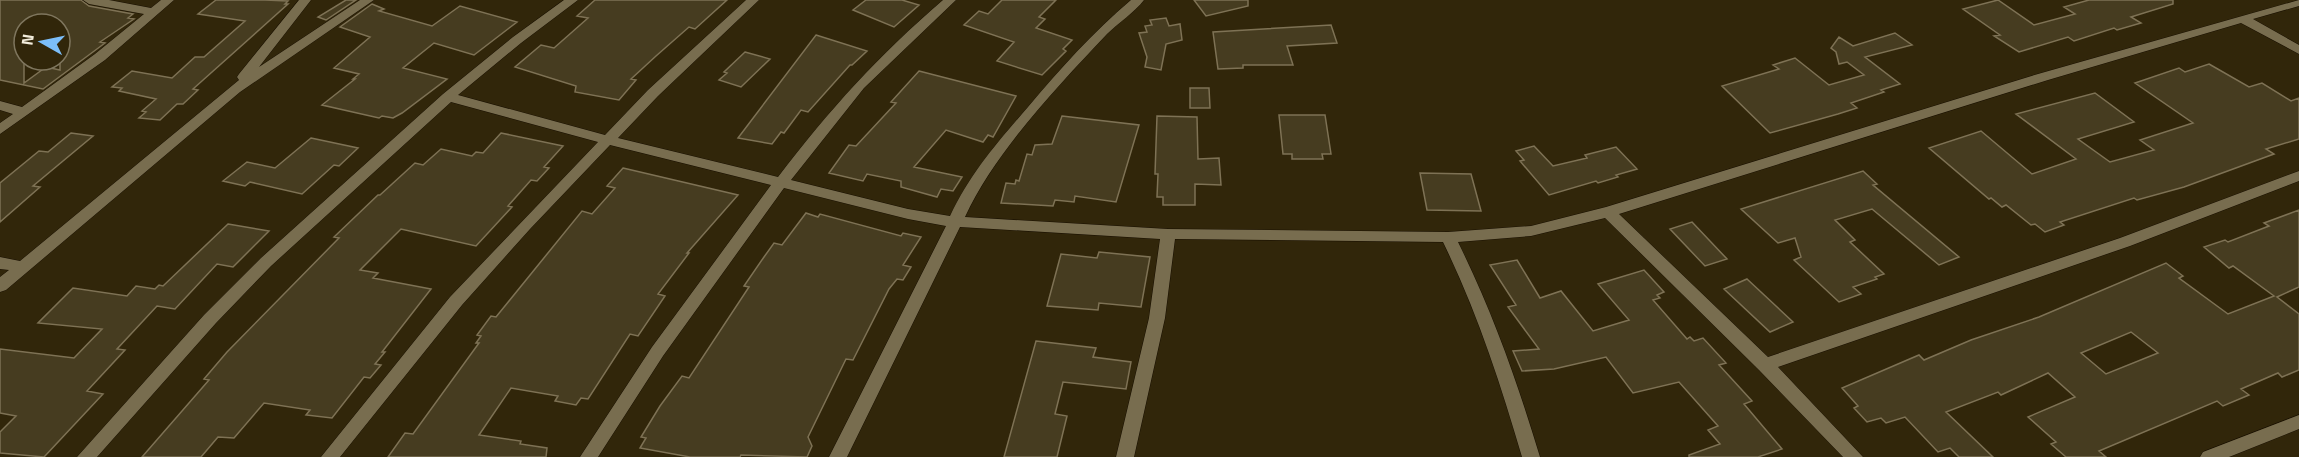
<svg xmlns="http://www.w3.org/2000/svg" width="2299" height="457" font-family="'Titillium Web',sans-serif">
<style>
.building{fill:#463c20;stroke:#7e7255;stroke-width:1.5;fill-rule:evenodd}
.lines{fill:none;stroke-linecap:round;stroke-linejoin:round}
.street-casing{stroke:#180f00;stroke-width:1}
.street{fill:#786d4f;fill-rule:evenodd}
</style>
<rect width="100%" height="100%" fill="#31260a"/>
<path class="building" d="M0,0H81L89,6L133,14L128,18L134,19L100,42L105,43L43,89L0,80ZM24,24H60V70L46,67L24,83Z
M216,0H265L288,1L285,4H288L193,89L198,90L183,104H177L160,120L139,118L146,112L142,111L156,99L119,91L122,88L112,87L132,71L172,78L195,57H204L245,21L198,14Z
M346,0H356L326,20L318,17Z
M595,0H727L695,29L689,27L656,56L631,79L636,80L619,100L575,92L576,86L515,67L541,45L554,48L588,18L577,16Z
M866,0H902L919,5L894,27L853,10Z
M1002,0H1056L1039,17L1045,19L1036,28L1072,40L1063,49L1066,51L1042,75L997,61L1014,42L964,25L979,11L988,14Z
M1194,0H1248V6L1206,16Z
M1998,0L2034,25L2075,14L2064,7L2089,0H2173V4L2131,17L2141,23L2117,30L2114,28L2074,41L2068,37L2019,52L1994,36L2000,35L1963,9Z
M372,4L384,9L379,11L432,26L460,6L517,22L474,55L434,43L403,68L447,79L402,113L393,118L382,116L379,118L322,105L355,79H353L359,74L334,68L370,37L340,27Z
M1166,18L1169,26L1180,24L1182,40L1166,44L1161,70L1145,67L1147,57L1139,33L1147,32L1145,26L1152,25L1150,20Z
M1331,25L1337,43L1287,46L1293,65H1243V68L1218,69L1213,32Z
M1895,33L1912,45L1865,57L1900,84L1881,90L1884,92L1851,103L1857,108L1838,114L1770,133L1722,86L1779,69L1773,65L1795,58L1829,85L1864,75L1847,62L1839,64L1836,52L1831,48L1839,37L1853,46Z
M816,35L867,51L852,65H850L808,112L801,110L784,133L781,132L772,144L738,138Z
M745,52L770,59L741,87L719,80L727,73L724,72Z
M2209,64L2249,87L2262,83L2291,101L2299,98V139L2266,149L2274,154L2184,187L2137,200L2134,198L2060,222L2064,225L2045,232L2035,224L2031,225L2006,205L2002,207L1991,198L1989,199L1929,148L1981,131L2032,174L2076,159L2016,114L2095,93L2134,122L2078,139L2110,162L2154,150L2140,140L2193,123L2135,83L2179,68L2185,72Z
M919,71L1016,96L993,137L988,135L983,142L946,130L914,167L962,177L953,191L941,189L937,197L901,187V181L867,174L863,181L829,173L849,145L856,146L896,103L891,102Z
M1190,88H1209L1210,108H1190Z
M1279,115H1325L1331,154H1322L1323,159H1292V154H1283Z
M1062,116L1139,125L1116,202L1075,196L1074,202L1055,200L1053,206L1001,203L1006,183L1015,184L1016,180L1019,181L1027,154L1032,155L1035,145L1052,144Z
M1157,116L1197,117L1198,159L1219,158L1221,185L1195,184V205H1163V197H1157L1158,174H1155Z
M71,133L93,136L33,186L40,187L0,222V183L39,151L48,152Z
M501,133L563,146L544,167L549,168L537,181L531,180L508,206L512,207L476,246L401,229L360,270L378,273L373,278L431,289L382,352H385L375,364L381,365L370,378L364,377L332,418L306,415L310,410L264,403L234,438L218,437L201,457H142L209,380L204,379L227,352L339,238L334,237L378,195H380L415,163L423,165L441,149L472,156L476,152L483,153Z
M311,138L358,148L339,166L334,165L302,194L250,182L245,186L223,181L247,162L275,168Z
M1534,146L1553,166L1587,158L1585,155L1616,147L1637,169L1616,175L1618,177L1598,183L1596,181L1549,195L1520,161L1524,160L1516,151Z
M623,168L738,195L687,253H689L658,294L665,296L638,336L630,334L588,399L581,398L576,405L555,401L558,396L511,388L479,435L521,441L520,444L547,448L546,457H388L405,433L413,434L479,343H476L481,336L477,335L491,316L496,317L582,211L592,214L615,188L607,186Z
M1863,171L1877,184L1873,185L1959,257L1939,265L1872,209L1835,220L1855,240L1850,242L1884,274L1875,277L1877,279L1853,287L1861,294L1839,302L1794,260L1801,257L1795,238L1778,243L1741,209Z
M1420,173L1471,174L1481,211L1427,210Z
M2299,210V287L2277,297L2299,314V370L2282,377L2278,373L2241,389L2249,395L2223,406L2217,401L2099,451L2106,457H2066L2051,444L2056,442L2028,417L2075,397L2048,373L2001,395L1998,392L1946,412L1993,457H1959L1950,448L1938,452L1905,417L1886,423L1881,418L1867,422L1854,408L1858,406L1842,388L1919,355L1924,360L1971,340L2039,317L2166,263L2183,276L2179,278L2228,314L2274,296L2233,266L2229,268L2204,247L2225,240L2228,242L2269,226L2264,223ZM2131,332L2158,353L2106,374L2081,353Z
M806,213L818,217L820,214L901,236L903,233L921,237L903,265L911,267L903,280L897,279L889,289L853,360L846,359L808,437L812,446L807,457L741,455L740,457H690L640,448L646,438L641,437L660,406L682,376L689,378L749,287L744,286L764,257L774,243L782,245Z
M1692,222L1727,259L1705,266L1670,229Z
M228,224L269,231L233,267L217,264L175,309L157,306L117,349L125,350L87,391L103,394L44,457L0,453V432L16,416L0,413V349L74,358L102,329L38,323L73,288L127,296L136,286L155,289L159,285L163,286Z
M1099,252L1150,257L1141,307L1099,303L1098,310L1047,306L1061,254L1097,258Z
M1517,260L1540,298L1561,291L1593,331L1629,320L1598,284L1644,270L1664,292L1657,295L1660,298L1653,300L1687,339L1690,337L1694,341L1703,338L1726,363L1719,365L1752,401L1744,404L1782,449L1758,457H1689V455L1720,444L1708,430L1718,426L1679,382L1633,393L1606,357L1554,369L1522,371L1513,351L1539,349L1508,307L1516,305L1490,265Z
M1747,279L1793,322L1770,332L1724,289Z
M1036,341L1096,348L1093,357L1131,362L1126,389L1063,382L1055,414L1067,416L1057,457H1004Z"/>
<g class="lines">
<g class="street-casing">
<path id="street" d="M83,0H109L151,8L161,0H174L105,60L0,134V123L13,114L0,110V101L22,107L95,54L144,14L89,4Z
M299,0H311L259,67L360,0H374L240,92L6,290L0,292V277L9,270L0,269V257L20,261L239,80L237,77L239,74Z
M564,0H578L521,43L458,95L605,135L648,90L746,0H759L658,96L618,138L778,177C830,109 878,56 943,0H956L864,88L791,180L908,209L950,216C971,172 997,143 1028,107C1060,69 1093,32 1131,0H1144C1134,13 1119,22 1107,34C1057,87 995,152 965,217L1168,229L1448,232L1531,226L1606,207L2038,74L2299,0V6L2253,19L2299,45V54L2241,23L2048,80L1619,214L1768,357L2120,238L2299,171V181L2130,246L1778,367L1863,457H1843L1759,370L1605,218L1531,236L1458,242C1493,313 1517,381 1540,457H1522C1500,382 1477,312 1443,242L1175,239L1165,318L1134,457H1116L1149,318L1160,239L960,227L847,457H829L946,226L908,219L784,188L663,356L598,457H580L652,347L771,185L610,145L530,229L462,305L340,457H321L450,297L598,142L451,102L271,266L216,323L97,457H77L204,315L261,258L443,94L513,37Z
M2299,415V429L2229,457H2200L2203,452Z"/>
</g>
<use href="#street" class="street"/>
</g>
<g transform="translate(42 42) rotate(279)"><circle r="28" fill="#31260a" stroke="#7f765e" stroke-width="1.5"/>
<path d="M0-4.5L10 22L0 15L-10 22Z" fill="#7cbef9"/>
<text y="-9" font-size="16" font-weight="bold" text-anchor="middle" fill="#f3eddc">N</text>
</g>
</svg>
